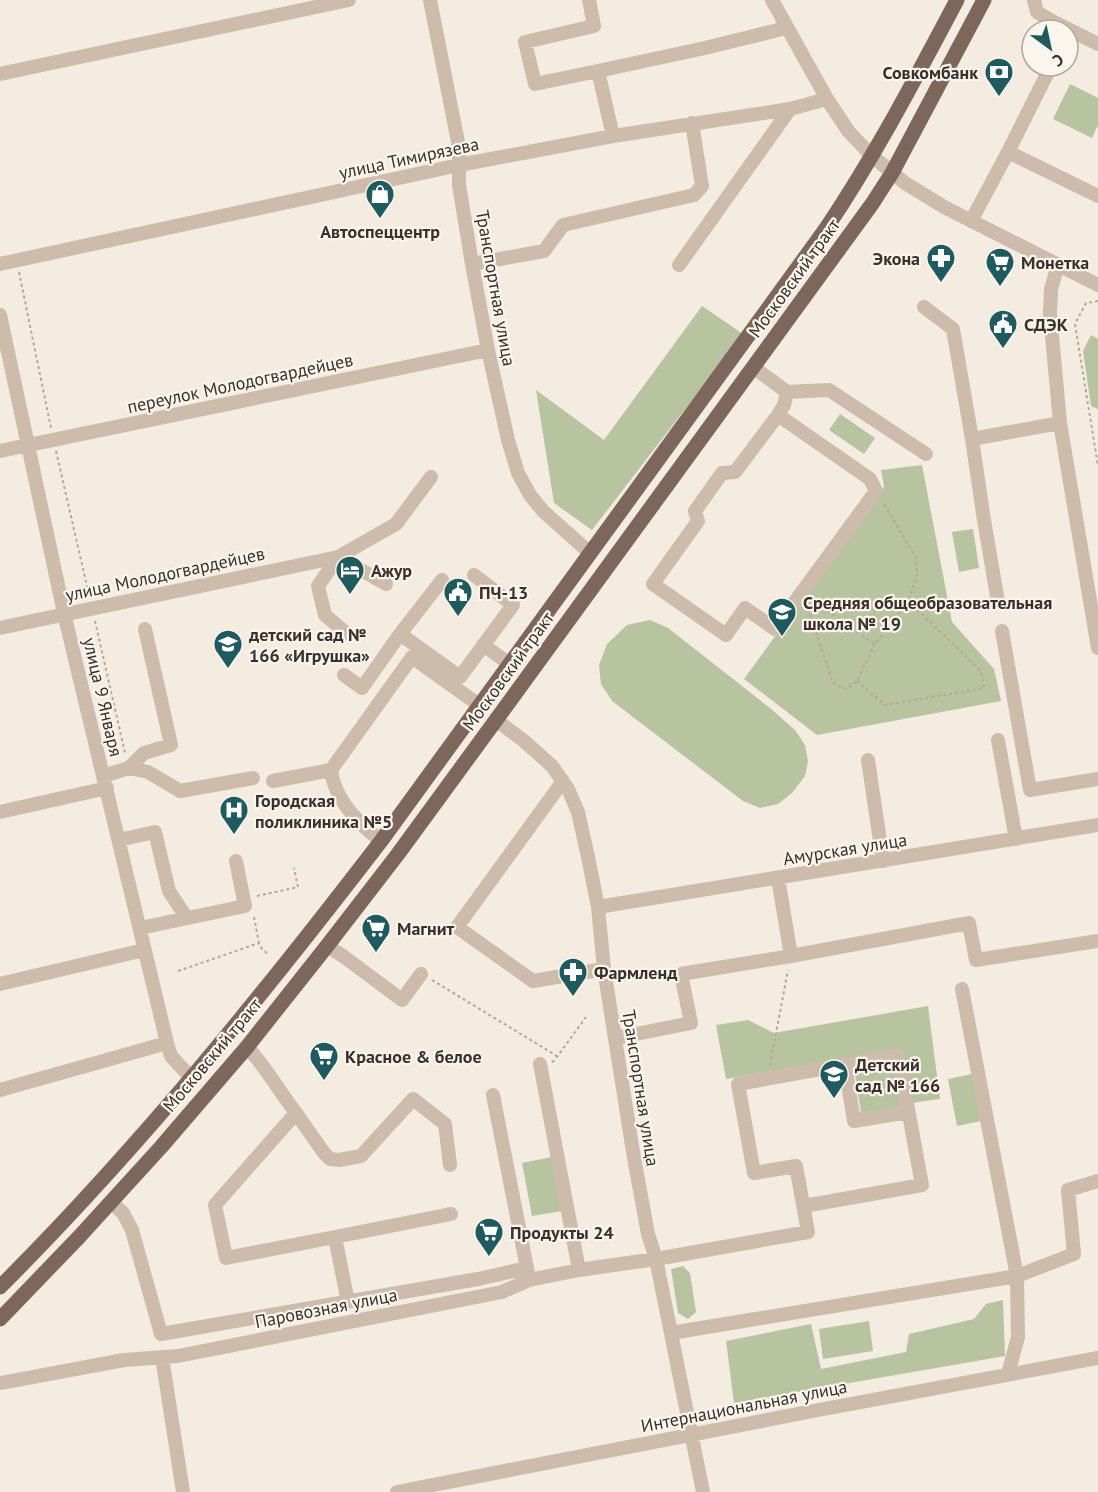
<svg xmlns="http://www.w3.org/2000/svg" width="1098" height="1492" font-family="'PT Sans',sans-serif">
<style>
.green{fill:#b8c4a0}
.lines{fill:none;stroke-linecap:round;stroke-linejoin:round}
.path{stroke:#b9a596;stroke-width:2;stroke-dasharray:3 3;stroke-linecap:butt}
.minor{stroke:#cdbbac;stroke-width:14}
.major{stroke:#7d675c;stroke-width:15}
.labels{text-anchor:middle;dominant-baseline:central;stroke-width:4.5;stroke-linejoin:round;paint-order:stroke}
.poi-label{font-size:18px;font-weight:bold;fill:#3b302b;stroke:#fbf5ee;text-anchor:start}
.street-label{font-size:18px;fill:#3b302b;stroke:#fbf5ee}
</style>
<rect width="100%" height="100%" fill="#f4ebe1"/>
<path class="green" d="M1070,84L1098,98V125L1092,138L1053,119Z
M702,306L743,334L592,530L554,503L536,390L604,440Z
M1091,335L1098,339V409L1091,406L1083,351Z
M840,414L875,438L864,454L829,430Z
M922,465L952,622L994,669L1001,701L817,735L744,679L884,487L881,470Z
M973,529L979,568L959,572L952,532Z
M650,620L668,628L770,708L795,730L805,745L808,761L805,776L792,793L778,804L760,808L743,801L612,701L601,684L599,665L607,644L627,625Z
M928,1006L940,1099L911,1103L899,1049L726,1079L716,1025L748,1020L774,1033Z
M895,1062L902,1107L861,1113L854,1068Z
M972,1074L981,1121L957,1126L948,1079Z
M552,1157L562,1211L532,1216L522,1163Z
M683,1266L690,1273L696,1312L688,1319L678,1313L671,1269Z
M1003,1300L1005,1356L734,1403L726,1341L811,1324L821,1369L906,1352L909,1334L974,1319L986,1304Z
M869,1321L873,1351L823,1359L819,1329Z"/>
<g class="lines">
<path class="path" d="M19,272L51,428
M1098,301L1086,303L1075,324L1098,466
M56,451L89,595
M813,600L875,644L908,601L917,575L916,558L883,502
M808,609L833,683L846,689L857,681L875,644
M95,621L125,753
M857,681L885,705L984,688L981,671L908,601
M257,896L298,887L294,868
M254,917L259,943
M178,971L259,943L262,949L269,955
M432,980L557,1056
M552,1062L554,1061L586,1017
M770,1065L788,970"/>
<path class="minor" d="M430,0L459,147V185L472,264L488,350L508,440L518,473L530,495L543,511L590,553
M589,0L594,26L525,42L535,84L598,71
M772,0L827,99L849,132L872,156L905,183L944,207L1098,285
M1034,0L1037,12L1052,21V28
M1052,21L1098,44
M0,74L349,0
M613,136L598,71L705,48L786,28
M1008,152L1098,196
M971,221L1008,152L1048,72V66
M0,264L459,165L613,136L790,109L827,99
M472,264L544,251L563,225L694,195L702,186L692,123
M679,265L790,109
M1058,265L1051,289L1050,314L1060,423L1098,648
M924,307L953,329L972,439L1060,423
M0,315L64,613L167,1043L171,1056L191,1078
M753,367L787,392L829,390L926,454
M778,415L870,479L876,491L775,629L745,608L726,635L653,584L698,521L695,511L722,473L735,472L778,415L784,405L787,392
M972,439L984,520L998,602
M0,451L488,350
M338,557L386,584
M442,580L400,634L460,677L513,605L474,575
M0,628L338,557
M1002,631L1030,790L1098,779
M346,633L325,615L318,586L338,557L396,524L431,477
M483,645L510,664
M344,675L362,688L400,634
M496,720L524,741L552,766L568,789L578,812L588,857L598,907L604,969L634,1158L648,1234L656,1259L703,1492
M998,740L1016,839
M868,760L883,861
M129,768L148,772L180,791L253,778
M103,776L129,768L144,753L171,745L145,629
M273,781L331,770
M563,781L457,927L533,981L604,969
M0,812L107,788
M119,840L155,832L169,891L186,917
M381,841C359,824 334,799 331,770L412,657L479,705
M778,878L791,956L969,923L976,960L1098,941
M598,907L1098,825
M140,928L245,906L236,861
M327,946L343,956L402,1000L421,974
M0,984L144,950
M616,1038L691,1023L681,974L791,956
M247,1047C266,1067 279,1091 296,1113L215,1205L226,1258L335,1237
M540,1064L579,1270
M845,1065L854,1121L908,1112
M0,1090L167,1043
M493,1095L527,1268
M296,1113L324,1153L330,1159L339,1160L361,1156L413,1099L445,1124L450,1165
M111,1202L123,1213L132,1230L161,1334L478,1279L527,1268L529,1280
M348,1302L335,1237L451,1214
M671,1333L1017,1276L962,989
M162,1357L183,1492
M1008,1374L1018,1337L1017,1276L1074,1254L1068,1190L1098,1181
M0,1383L124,1360L178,1356L502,1292L529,1280L579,1270L656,1259L808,1232L796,1166L754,1173L738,1084L898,1055L922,1185L804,1206
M397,1492L813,1411L1098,1358"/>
<path class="major" d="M0,1287C139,1148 262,996 381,841L825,230C875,156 915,79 957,0
M0,1319L79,1237L161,1147L247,1047L327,946L398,854L496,720L872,204L892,173L984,0"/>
</g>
<defs>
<g id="bank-pin" transform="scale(1.5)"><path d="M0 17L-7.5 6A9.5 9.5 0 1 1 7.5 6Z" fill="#1f5a5e" stroke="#fbf5ee"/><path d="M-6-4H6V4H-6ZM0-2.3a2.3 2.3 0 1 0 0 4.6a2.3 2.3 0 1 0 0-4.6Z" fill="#fff"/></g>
<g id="shop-pin" transform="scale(1.5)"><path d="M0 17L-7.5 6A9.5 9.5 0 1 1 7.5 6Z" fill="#1f5a5e" stroke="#fbf5ee"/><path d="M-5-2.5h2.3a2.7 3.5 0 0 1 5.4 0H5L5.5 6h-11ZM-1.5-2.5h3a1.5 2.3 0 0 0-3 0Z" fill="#fff"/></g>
<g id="pharmacy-pin" transform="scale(1.5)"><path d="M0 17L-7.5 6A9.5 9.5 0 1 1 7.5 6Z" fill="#1f5a5e" stroke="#fbf5ee"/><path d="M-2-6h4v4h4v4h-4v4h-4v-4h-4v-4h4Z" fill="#fff"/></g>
<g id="supermarket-pin" transform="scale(1.5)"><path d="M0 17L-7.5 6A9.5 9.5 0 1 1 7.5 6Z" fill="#1f5a5e" stroke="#fbf5ee"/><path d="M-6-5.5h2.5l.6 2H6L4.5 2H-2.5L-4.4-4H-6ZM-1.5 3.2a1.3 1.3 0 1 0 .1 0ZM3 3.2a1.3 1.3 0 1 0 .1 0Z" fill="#fff"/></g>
<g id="civic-pin" transform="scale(1.5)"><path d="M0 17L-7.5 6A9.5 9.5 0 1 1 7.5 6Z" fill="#1f5a5e" stroke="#fbf5ee"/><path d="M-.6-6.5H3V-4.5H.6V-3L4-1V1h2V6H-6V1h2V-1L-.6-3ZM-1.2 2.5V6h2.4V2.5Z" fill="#fff"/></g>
<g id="hotel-pin" transform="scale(1.5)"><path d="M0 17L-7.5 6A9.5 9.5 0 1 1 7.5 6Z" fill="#1f5a5e" stroke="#fbf5ee"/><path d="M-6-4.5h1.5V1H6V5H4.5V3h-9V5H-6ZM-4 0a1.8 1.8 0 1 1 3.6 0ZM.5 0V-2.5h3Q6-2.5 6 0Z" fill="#fff"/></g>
<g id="school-pin" transform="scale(1.5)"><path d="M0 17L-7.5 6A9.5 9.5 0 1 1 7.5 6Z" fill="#1f5a5e" stroke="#fbf5ee"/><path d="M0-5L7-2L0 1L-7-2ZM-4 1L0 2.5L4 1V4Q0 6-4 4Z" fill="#fff"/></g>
<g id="hospital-pin" transform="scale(1.5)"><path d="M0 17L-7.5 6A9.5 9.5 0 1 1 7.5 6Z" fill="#1f5a5e" stroke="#fbf5ee"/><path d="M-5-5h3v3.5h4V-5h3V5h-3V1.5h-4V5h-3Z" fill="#fff"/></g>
</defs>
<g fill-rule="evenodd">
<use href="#bank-pin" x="999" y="72"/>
<use href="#shop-pin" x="380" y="194"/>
<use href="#pharmacy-pin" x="941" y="258"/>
<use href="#supermarket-pin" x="1000" y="262"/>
<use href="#civic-pin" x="1003" y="324"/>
<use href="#hotel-pin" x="350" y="570"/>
<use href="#civic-pin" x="458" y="592"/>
<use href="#school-pin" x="782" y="612"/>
<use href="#school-pin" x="228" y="644"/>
<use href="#hospital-pin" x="234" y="810"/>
<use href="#supermarket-pin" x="376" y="928"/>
<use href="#pharmacy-pin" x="573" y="972"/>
<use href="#supermarket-pin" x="324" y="1056"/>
<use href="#school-pin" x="834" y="1074"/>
<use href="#supermarket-pin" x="489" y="1232"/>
</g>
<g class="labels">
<g class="poi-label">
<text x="978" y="72" text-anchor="end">Совкомбанк</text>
<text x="380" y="231" text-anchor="middle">Автоспеццентр</text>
<text x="920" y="258" text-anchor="end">Экона</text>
<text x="1021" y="262">Монетка</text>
<text x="1024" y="324">СДЭК</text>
<text x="371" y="570">Ажур</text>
<text x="479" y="592">ПЧ-13</text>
<text x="803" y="602">Средняя общеобразовательная<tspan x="803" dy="21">школа № 19</tspan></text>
<text x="249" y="634">детский сад №<tspan x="249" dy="21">166 «Игрушка»</tspan></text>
<text x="255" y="800">Городская<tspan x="255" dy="21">поликлиника №5</tspan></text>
<text x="397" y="928">Магнит</text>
<text x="594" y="972">Фармленд</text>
<text x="345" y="1056">Красное &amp; белое</text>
<text x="855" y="1064">Детский<tspan x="855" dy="21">сад № 166</tspan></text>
<text x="510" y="1232">Продукты 24</text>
</g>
<g class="street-label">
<text transform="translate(409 158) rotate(-12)">улица Тимирязева</text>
<text transform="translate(794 278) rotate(-54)">Московский тракт</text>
<text transform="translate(496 288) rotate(80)">Транспортная улица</text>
<text transform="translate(240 383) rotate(-12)">переулок Молодогвардейцев</text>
<text transform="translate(165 574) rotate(-12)">улица Молодогвардейцев</text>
<text transform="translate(508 671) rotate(-54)">Московский тракт</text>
<text transform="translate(103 697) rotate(77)">улица 9 Января</text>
<text transform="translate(845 849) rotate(-9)">Амурская улица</text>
<text transform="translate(212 1055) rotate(-50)">Московский тракт</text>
<text transform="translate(641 1088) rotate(81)">Транспортная улица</text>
<text transform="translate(326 1308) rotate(-11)">Паровозная улица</text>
<text transform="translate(744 1406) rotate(-11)">Интернациональная улица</text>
</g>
</g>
<g transform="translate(1050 48) rotate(147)"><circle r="28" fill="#fbf5ee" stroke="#aea6a0" stroke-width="1.5"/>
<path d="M0-4.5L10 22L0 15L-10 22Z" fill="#1f5a5e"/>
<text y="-9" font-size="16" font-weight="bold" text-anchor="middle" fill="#3b302b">С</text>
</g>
</svg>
